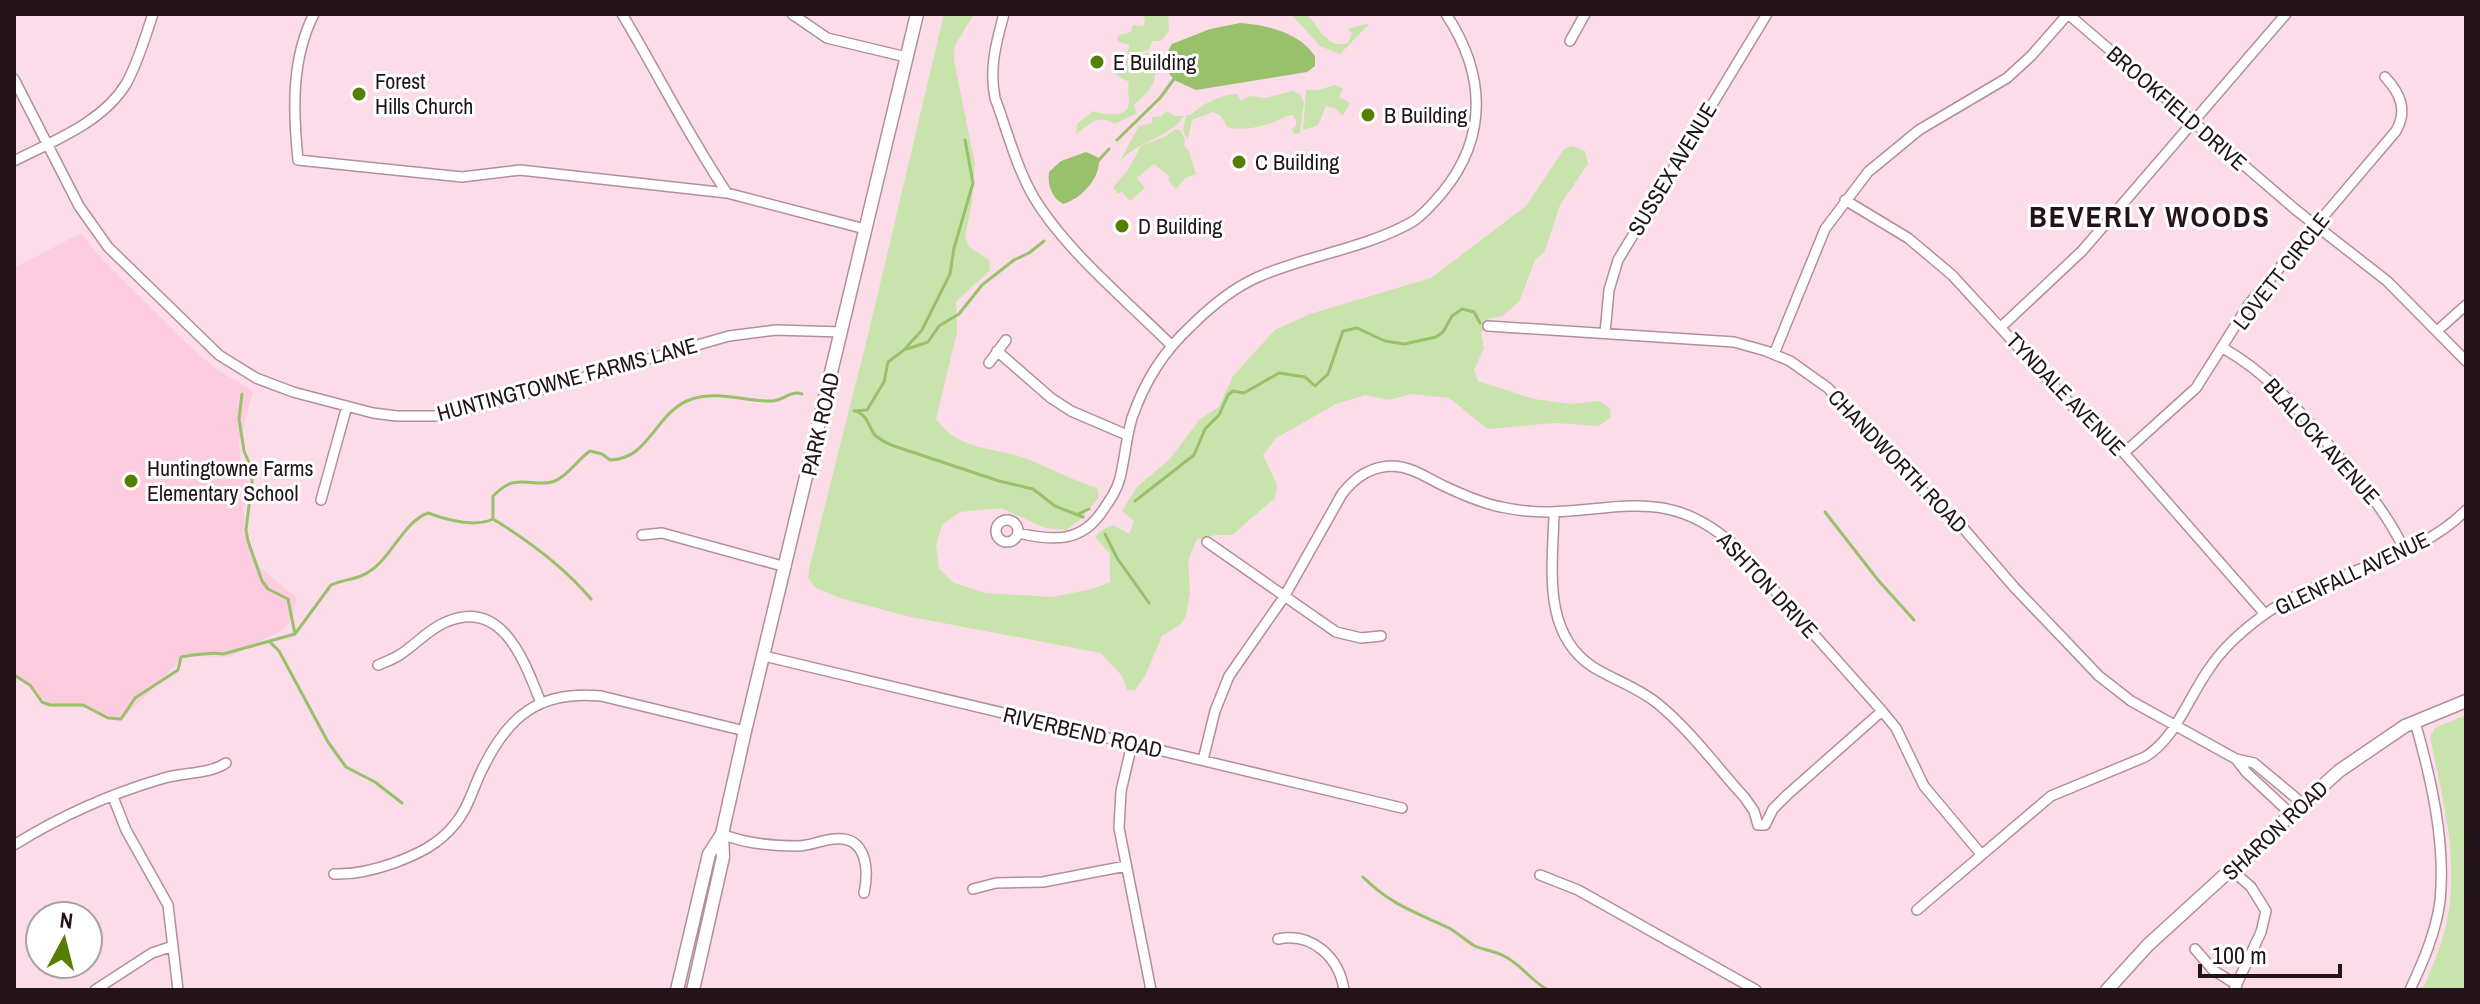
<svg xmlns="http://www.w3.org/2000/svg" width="2480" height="1004" font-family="'Archivo Narrow',sans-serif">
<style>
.built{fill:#fdcddf}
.green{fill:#c8e3ac}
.water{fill:#99c06b}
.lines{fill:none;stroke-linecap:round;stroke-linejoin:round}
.stream{stroke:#99c06b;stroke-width:3}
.minor-casing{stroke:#b38e9c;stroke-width:12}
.secondary-casing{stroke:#b38e9c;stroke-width:15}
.minor{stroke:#fff;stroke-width:9}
.secondary{stroke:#fff;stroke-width:12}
.poi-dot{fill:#557f00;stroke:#fff;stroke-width:3}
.labels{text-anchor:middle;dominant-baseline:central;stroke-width:6;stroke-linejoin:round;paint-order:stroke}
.poi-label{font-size:22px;fill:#221419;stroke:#fff;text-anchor:start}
.street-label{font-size:22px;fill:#221419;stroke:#fff}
.district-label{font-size:30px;font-weight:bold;letter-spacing:2px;fill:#221419;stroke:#fff}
</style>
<rect width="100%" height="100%" fill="#fcdce8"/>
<path class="built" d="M81,233L99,256L181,338L215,368L253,391L239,444L241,467L255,494L243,508L248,543L258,566L297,598L291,620L283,630L228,657L184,656L120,722L79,706L53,707L14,675V268Z"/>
<path class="green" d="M944,14H974L955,45L954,61L975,164L972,202L965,237L969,247L989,260L990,270L956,302L957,332L936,419C957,449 989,447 1021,457C1047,466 1071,480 1097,488L1099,497L1080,520L1066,530L1045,528L1001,508L960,512L942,525L936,545L939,568L954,583L986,593L1052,597L1092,589L1110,582V554L1095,537L1102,530L1113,525L1129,534L1134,521L1122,511L1137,487L1170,459L1200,419L1219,407L1233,376L1275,330L1310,314L1431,278L1526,206L1564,149L1573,146L1585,151L1588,164L1560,205L1545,251L1535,260L1519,302L1502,316L1488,319L1481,334L1484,348L1474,370L1478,381L1534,399L1571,404L1599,401L1611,409L1610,418L1599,426L1554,423L1488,429L1449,398L1412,394L1389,400L1365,395L1336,404L1276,438L1263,455L1277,485L1275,498L1232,535H1216L1197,539L1188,561L1190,592L1186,616L1181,624L1162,636L1145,676L1135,690H1127L1122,676L1101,653L906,616L840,598L816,588L808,578L809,569L868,335Z
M1141,14H1168L1169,31L1161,41H1152L1149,50L1129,55L1127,53L1130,45L1119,42L1117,39L1119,35L1131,32L1133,25L1144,26L1145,19Z
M1291,14L1308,15C1320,29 1327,49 1348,43L1352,33L1347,29L1370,23L1340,54L1320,46Z
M1148,52L1150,59L1145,63L1154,65C1159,83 1147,93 1134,105L1137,113L1115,124C1097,113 1090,124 1076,134L1077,124L1093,111C1102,115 1129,119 1129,102C1129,93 1127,90 1129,82L1115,74L1113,69L1116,67L1124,72L1127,58L1139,57Z
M1335,85L1343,89L1339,97L1350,103L1343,116L1334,108L1326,106L1318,125L1303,130L1306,90H1318Z
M1293,91L1300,94L1304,103L1300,133L1294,134L1292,129L1296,126V120L1293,115C1284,115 1282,119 1274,122C1261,127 1241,131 1227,127L1221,116L1213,112L1192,120L1188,139C1180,130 1184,125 1187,115H1191C1201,105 1221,94 1237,94L1241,101L1250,96L1265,98Z
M1166,111L1175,116H1184C1170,138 1140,140 1120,161L1139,126L1152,123V117L1161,116Z
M1175,129L1180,130L1185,140L1184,146L1189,151L1196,174L1185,178L1176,189L1168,180L1170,177L1154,164L1137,178L1145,188L1130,201L1122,192L1118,194L1113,187L1128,170L1141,146L1166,136Z
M2466,715V990H2422C2435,962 2447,932 2450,902C2456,847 2441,791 2430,737L2435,728Z"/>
<path class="water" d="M1240,23C1267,25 1299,32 1315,56V66L1307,72L1196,90L1176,81L1169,74L1167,53L1172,44L1210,29Z
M1086,152L1099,158C1101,178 1081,199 1063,204C1052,198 1047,185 1049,172L1061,161Z"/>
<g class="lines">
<path class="stream" d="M1117,140L1160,98L1174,79
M1098,161L1109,149
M907,349L928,342L939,326L959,314L982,285L1014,260L1029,253L1044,241
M242,394L239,419L244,451L251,467L252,481L246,530L248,541L262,581L268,589L288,599L295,634
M854,411L867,410L884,382L888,362L904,350L922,330L950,274L954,248L973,183L965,140
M858,412C868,417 868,425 874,434C878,439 885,442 891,445L999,481L1033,489L1055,506L1083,517
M1135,501L1194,455L1205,429L1219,415L1228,395L1233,391L1244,393L1279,373L1305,377L1315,386L1328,374L1343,331L1357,328L1385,341L1404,344L1436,337L1443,332L1452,316L1462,309L1474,312L1480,323
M1825,512L1878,580L1914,620
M1078,514L1089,509
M493,519V496C497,492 503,487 509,484C523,478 540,487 555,481C569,475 577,460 590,451L602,454L610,460C650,460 655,411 692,399C719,390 745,402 773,401C784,400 791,390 802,394
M493,519C529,541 564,567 591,599
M1105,534L1117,558L1149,603
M270,642L279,651L328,742L346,767L375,782L402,803
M14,675L30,685L42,702L50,705H83L108,718L121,719L135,698L178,670L181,657C191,655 214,652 223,654L295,634L331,585C347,578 357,581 373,569C393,554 404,522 428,513C447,520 474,528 493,519
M1363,877C1391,905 1415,912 1449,928C1458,933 1466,941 1475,946C1483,950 1495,951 1504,956C1521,964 1531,981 1548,990"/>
<g class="minor-casing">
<path id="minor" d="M314,14C291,59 293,111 298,160L462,177L520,170L727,193C688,135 658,74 622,14
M792,14L827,38L906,57
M1004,14C996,43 989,69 995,98C1007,130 1016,166 1033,196C1065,250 1126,300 1171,345
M2068,14L2296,210L2387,281L2466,361
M1570,41L1585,14
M14,79L79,206L108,247L219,355L256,378L293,392L373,413L397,416H435L483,406L729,336L776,330L842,332
M14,161C53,141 102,123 126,84C138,63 145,37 153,14
M727,193L865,229
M1845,200L1908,238L1952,275L2076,410L2124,453L2265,614
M1488,326L1734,342L1766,351L1790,361L1828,388L1926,494L1964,529L2014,587L2099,676L2131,701L2236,759
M2001,327L2082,251L2286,14
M2437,331L2466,305
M1605,333L1609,290L1618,260L1767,14
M2223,348C2268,374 2294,405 2328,444C2357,478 2385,509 2404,549
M997,351L1051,398L1071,411L1127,435
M1774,354L1825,229L1868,172L1919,130L2007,78L2031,56L2068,14
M989,363L1006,340
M2124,453L2196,388L2249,304L2396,131C2408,110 2400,93 2385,77
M321,500L347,406
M1554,513C1553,566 1541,633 1593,667C1614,680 1637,687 1657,703C1690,730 1716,766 1745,798L1754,811L1758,825H1765L1773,809L1787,795L1882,711
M996 531a11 11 0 1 1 22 0a11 11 0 1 1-22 0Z
M1018,533C1053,541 1082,543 1103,510C1110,500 1117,490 1120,478C1125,458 1126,438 1132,418C1144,383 1163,352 1190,327C1209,308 1233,288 1258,277C1308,255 1364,249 1412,222C1424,215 1433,203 1442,193C1489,136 1485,73 1446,14
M642,535L662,533L786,567
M1207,542L1336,632L1361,638L1381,636
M764,656L1402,808
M378,665C385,662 394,659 401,654C416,644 429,629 446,622C503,597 525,663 541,703
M1132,744L1121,791L1119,828L1151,990
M1203,760L1215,711L1229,676L1284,597L1342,494C1355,477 1371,466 1393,466C1413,467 1427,478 1444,486C1463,495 1481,503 1501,507C1594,528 1655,470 1738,549L1882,711L1896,728L1924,786L1981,854
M113,797L126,830L168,905L178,990
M2291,814L2246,772L2236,759L2254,763L2302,803
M722,834C743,843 774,846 797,846C810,846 821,840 834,839C867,835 869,870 864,893
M14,845C59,817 110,794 161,779C181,772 208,775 226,763
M2232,870L2251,887L2266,911L2261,932L2234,990
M334,874C355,875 374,870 394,863C418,854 438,845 455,824C468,809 473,788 482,770C508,716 539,690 601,696L745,731
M1540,875L1578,890L1756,990
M973,889L996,883L1043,882L1126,866
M1917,910L2051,796L2145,757C2176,738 2188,698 2209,669C2222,649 2242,631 2261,617C2319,573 2417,562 2466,510
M1278,939C1312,932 1339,957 1344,990
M2195,949L2213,970L2237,985
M95,990L152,953L173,946
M2410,990C2423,962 2436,932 2440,901C2446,843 2431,778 2415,722"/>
</g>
<g class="secondary-casing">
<path id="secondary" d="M677,990L709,854L722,834
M693,990L723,857L722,834L745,731L917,14
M2107,990L2148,945L2339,771L2405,726L2466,701"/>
</g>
<use href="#minor" class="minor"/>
<use href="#secondary" class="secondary"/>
</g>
<g class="poi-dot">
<circle cx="1097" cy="62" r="8"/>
<circle cx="359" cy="94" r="8"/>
<circle cx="1368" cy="115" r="8"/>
<circle cx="1239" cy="162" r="8"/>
<circle cx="1122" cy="226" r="8"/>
<circle cx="131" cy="481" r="8"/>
</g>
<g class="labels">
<g class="poi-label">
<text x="1113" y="62">E Building</text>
<text x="375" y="81">Forest<tspan x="375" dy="25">Hills Church</tspan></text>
<text x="1384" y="115">B Building</text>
<text x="1255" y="162">C Building</text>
<text x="1138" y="226">D Building</text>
<text x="147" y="468">Huntingtowne Farms<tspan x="147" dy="25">Elementary School</tspan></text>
</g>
<g class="street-label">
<text transform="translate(2177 108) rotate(41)">BROOKFIELD DRIVE</text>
<text transform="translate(1672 169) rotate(-59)">SUSSEX AVENUE</text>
<text transform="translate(2281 271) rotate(-52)">LOVETT CIRCLE</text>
<text transform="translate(567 379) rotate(-15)">HUNTINGTOWNE FARMS LANE</text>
<text transform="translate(2066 394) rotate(46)">TYNDALE AVENUE</text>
<text transform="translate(820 424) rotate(-77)">PARK ROAD</text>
<text transform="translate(2322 441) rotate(48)">BLALOCK AVENUE</text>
<text transform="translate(1898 461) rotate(46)">CHANDWORTH ROAD</text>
<text transform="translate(2352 573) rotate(-25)">GLENFALL AVENUE</text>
<text transform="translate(1768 585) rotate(47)">ASHTON DRIVE</text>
<text transform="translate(1083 732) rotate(13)">RIVERBEND ROAD</text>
<text transform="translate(2275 830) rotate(-43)">SHARON ROAD</text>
</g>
<g class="district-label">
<text x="2150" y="216">BEVERLY WOODS</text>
</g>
</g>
<rect width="2480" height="1004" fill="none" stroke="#221419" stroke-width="32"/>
<g transform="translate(64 940) rotate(7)"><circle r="38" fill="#ffffff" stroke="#a7a1a3" stroke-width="2"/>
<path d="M0-6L14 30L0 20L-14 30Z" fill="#557f00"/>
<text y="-12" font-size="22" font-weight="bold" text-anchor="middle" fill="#221419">N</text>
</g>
<path d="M2200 964v12h140v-12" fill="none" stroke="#221419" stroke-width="4"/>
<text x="2212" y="964" font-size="24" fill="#221419" stroke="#ffffff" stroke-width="6" paint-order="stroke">100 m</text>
</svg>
